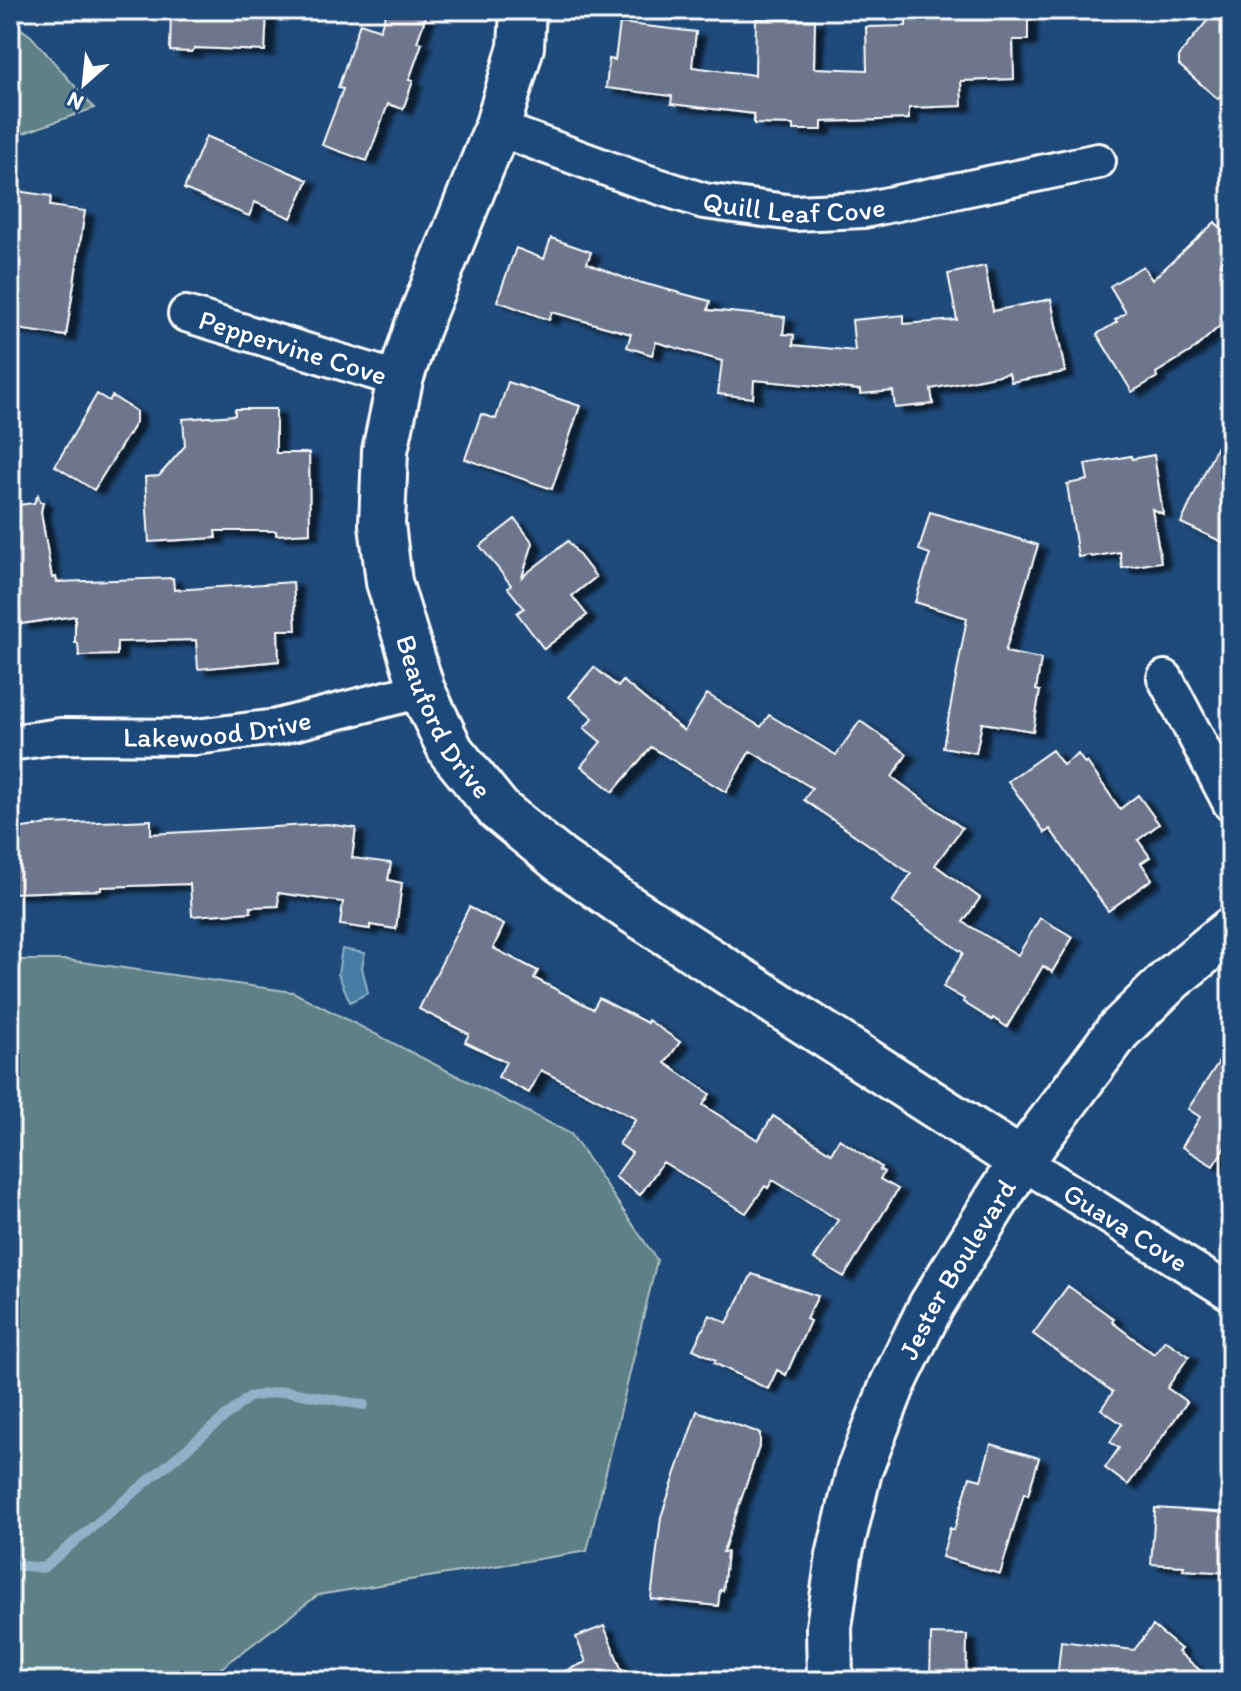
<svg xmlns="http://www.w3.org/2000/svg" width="1241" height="1691" font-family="Itim,sans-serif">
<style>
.green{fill:#5d8186;stroke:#aec0c2;stroke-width:2}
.water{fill:#467da2;stroke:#90b1c7;stroke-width:2}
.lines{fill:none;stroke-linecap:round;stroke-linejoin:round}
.stream{stroke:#90b1c7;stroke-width:10}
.building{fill:#6d768c;stroke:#fff;stroke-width:2;filter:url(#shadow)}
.street-casing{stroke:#fff;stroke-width:40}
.secondary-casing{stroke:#fff;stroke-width:50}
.street{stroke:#1f4a7a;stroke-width:34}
.secondary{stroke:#1f4a7a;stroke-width:44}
.labels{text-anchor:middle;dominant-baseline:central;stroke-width:7;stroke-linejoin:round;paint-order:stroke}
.street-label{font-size:28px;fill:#fff;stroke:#1f4a7a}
</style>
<defs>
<filter id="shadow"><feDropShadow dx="9" dy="5" stdDeviation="2" flood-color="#0009"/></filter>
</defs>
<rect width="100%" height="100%" fill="#1f4a7a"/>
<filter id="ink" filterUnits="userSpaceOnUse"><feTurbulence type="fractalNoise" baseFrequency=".0125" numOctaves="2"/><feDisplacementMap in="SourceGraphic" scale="16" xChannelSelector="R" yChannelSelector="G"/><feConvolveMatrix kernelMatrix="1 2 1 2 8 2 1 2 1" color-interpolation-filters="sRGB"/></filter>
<g filter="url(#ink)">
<path class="green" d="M10,21L31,36L94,108L10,138Z
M10,960H67L293,992L571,1134L657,1260L587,1551L318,1595L204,1681H10Z"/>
<path class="water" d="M342,949L365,953L362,967L368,993L350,1002L338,974Z"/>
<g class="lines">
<path class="stream" d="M10,1561L16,1565L43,1568L249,1397L285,1391L364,1405"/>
</g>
<path class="building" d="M171,10H267L265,51L195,48L191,52L170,51Z
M387,10H428L417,42L422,43L409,80L413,81L403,109L388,104L367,161L322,145L343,89L338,88L360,23L380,30Z
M924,10H1028V40H1013L1014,79L961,81L962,106L909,108V119L822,122V130H793V125L754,124V114L671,104L672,96L606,88L609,59L615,60L620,23L696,32L692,67L755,75L756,19L815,20L814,68L867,70L866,27L906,26V13H924Z
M1216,10H1231V83L1218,99L1179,65V55Z
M206,136L308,180L291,218L255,202L249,216L184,189Z
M10,190L51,196L50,206L85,211L66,336L10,328Z
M1215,222L1231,240V316L1193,350L1156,373L1157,377L1132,392L1097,334L1117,322L1115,320L1126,313L1110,286L1143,266L1152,280Z
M551,238L591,252L587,263L627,279L710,301L708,310L785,317L783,334L794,335L793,345L855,351L852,320L904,315V324L957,320L948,274L985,266L993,311L1051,299L1065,372L1011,382L1009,373L931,389L933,404L895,408L893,391L860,394V390L754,380L753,398L718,394L722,361L656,342L652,355L627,347L631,334L552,312L549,320L497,301L516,248L544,259Z
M508,382L580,406L552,489L465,459L481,414L496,419Z
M97,394L109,401L112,396L136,411V422L94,490L55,466Z
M235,409H276V453H309L310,533L276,535V531H215L216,538L149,542L145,477L159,476L185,446L183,419L235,415Z
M1231,416V546L1181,523Z
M1154,455L1163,514L1152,509L1161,562L1122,568L1120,552L1091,557L1090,555L1078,557L1067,484L1088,480L1085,464L1131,456L1132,459Z
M38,495L40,502H43L41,512L52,578L56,577L57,582L173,578L174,590L293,582L296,630H278L279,661L198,669L196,640L117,642V655L79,656L78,643H75V616L21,624L16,587L10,588V506L34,503Z
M930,512L1038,545L1005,652L1041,659L1036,690L1040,691L1033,731L982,723L976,753L943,747L967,618L915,602L930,554L919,550Z
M515,519L533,543L522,577L568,541L596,577L572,596L587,615L544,649L517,613L524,608L508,588L511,585L480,546Z
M594,667L618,687L623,681L684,731L707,694L761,727L769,715L836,755L860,721L907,754L892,777L962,828L935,865L980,898L963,922L1018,955L1040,918L1073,937L1052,972L1043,966L1007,1027L993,1018L992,1020L963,1002L964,999L943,987L963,953L892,902L911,874L804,800L812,788L750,751L726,792L651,747L613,792L581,766L601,742L584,728L593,718L569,697Z
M1052,750L1063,765L1078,754L1085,764L1087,762L1120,809L1138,795L1159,824L1138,840L1150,857L1141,863L1152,879L1108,911L1050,829L1045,833L1008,781Z
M151,820V834L327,824L356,828L352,858L391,863L388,880L402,883L396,929L370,925V929L340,925L343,902L278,893L279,906L250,907L251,912L192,916L190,884L101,887V890L10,893V830L49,824Z
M469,907L504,925L493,948L538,971L534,978L593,1009L599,998L647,1023L648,1020L680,1042L665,1063L710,1094L703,1105L758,1140L773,1116L831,1153L839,1139L881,1167L880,1170L884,1172L880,1179L898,1189L844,1277L814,1259L838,1220L773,1180L768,1188L765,1186L746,1213L663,1162L640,1195L615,1177L632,1153L619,1144L636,1119L541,1070L529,1093L498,1077L506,1062L465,1042L469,1034L419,1009Z
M1231,1043V1138L1213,1166L1182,1147L1200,1117L1188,1109Z
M752,1274L818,1296L806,1319L810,1321L786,1375L777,1370L768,1389L714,1363L716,1360L693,1349L710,1315L727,1323Z
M1068,1286L1114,1319L1112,1322L1154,1354L1165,1340L1189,1356L1167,1388L1187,1402L1128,1485L1105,1468L1119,1448L1110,1442L1122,1424L1101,1409L1113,1392L1033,1334Z
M697,1411L760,1433V1444L723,1552H727L723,1591L720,1590L718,1606L651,1599L661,1517Z
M991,1444L1039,1458L1028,1495L1024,1493L1000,1574L942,1557L950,1528L954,1530L970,1477L981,1480Z
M1155,1508L1231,1513V1573L1183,1570L1184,1566L1151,1564Z
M604,1626L626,1681H542L586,1662L576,1637Z
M1153,1626L1181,1649L1178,1652L1213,1681H1057L1061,1641L1134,1650Z
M931,1634L967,1635L966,1681H930Z"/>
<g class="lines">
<g class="street-casing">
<g id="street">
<path id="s1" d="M497,128L636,179L704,201L794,213L864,210L1098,161"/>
<path id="s2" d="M186,314L400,380"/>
<path d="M1165,678L1231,804"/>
<path id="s3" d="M10,743L60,736L195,737L277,727L422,690"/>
<path id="s4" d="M1021,1161L1231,1293"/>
</g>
</g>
<g class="secondary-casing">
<g id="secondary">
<path id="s5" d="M523,10L521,47L497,128L417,328L400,380L385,451L382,524L389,582L422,690L451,751L499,810L560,860L630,909L1021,1161"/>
<path id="s6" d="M830,1681L829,1627L839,1556L859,1471L893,1384L931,1306L1021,1161L1118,1031L1171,979L1231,930"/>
</g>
</g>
<use href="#street" class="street"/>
<use href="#secondary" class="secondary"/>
</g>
</g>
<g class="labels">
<g class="street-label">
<text stroke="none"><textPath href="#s1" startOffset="310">Quill Leaf Cove</textPath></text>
<text stroke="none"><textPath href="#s2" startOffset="112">Peppervine Cove</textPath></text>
<text stroke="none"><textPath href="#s5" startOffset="742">Beauford Drive</textPath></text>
<text stroke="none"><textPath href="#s3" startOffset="208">Lakewood Drive</textPath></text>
<text stroke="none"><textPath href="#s4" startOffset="124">Guava Cove</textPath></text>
<text stroke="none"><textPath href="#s6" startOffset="438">Jester Boulevard</textPath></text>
</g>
</g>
<rect width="1241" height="1691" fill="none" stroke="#1f4a7a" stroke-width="40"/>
<rect x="20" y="20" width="1201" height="1651" fill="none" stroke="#fff" stroke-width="3" filter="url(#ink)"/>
<g transform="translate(84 84) rotate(207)" stroke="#1f4a7a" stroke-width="6" paint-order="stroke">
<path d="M0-6L14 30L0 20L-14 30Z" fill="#ffffff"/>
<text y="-12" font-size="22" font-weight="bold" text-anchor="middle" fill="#ffffff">N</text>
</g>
</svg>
